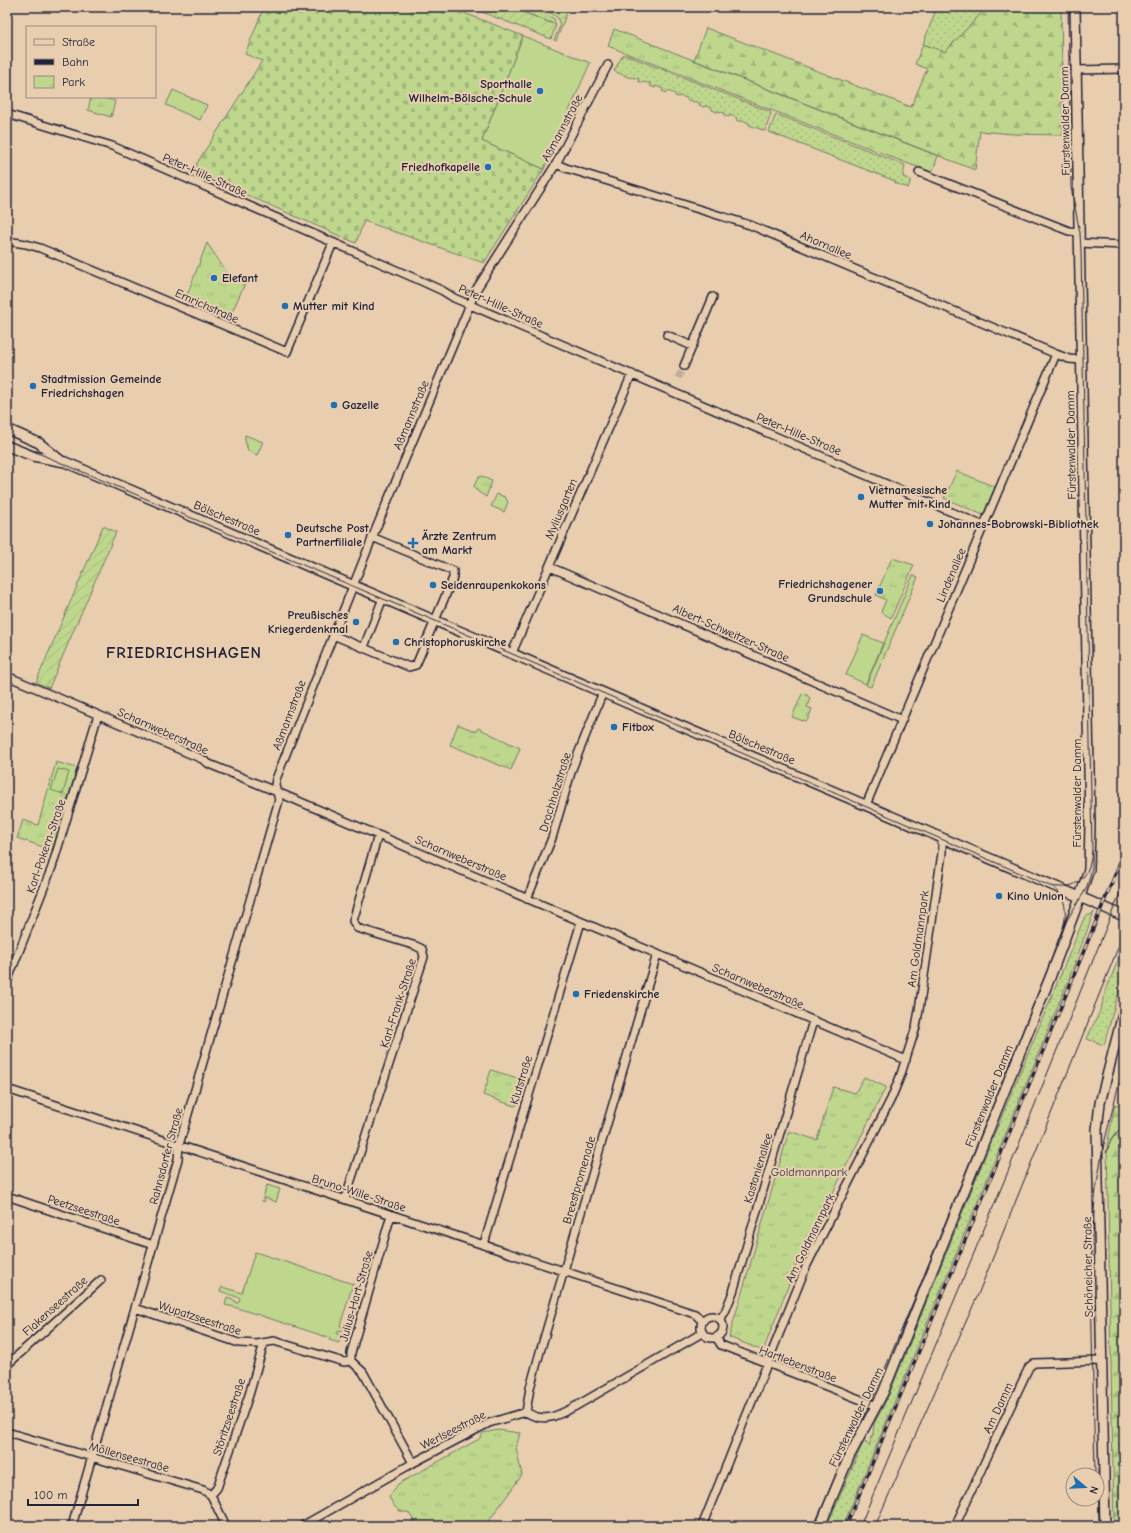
<svg xmlns="http://www.w3.org/2000/svg" width="1131" height="1533" font-family="'Comic Neue',sans-serif">
<style>
.grass{fill:url(#grass-dots);stroke:#707c64}
.forest{fill:url(#forest-firs);stroke:#707c64}
.cemetery{fill:url(#cemetery-stones);stroke:#707c64}
.park{fill:url(#park-tufts);stroke:#707c64}
.garden{fill:url(#garden-furrows);stroke:#707c64}
.pitch{fill:#bed78d;stroke:#707c64}
.lines{fill:none;stroke-linecap:round;stroke-linejoin:round}
.street-tunnel{stroke:#c0ac98;stroke-width:7;stroke-dasharray:7 3.5;stroke-linecap:butt}
.street-casing{stroke:#22223b;stroke-width:10}
.secondary-casing{stroke:#22223b;stroke-width:12}
.street{stroke:#e8ceaf;stroke-width:7}
.secondary{stroke:#e8ceaf;stroke-width:9}
.tram{stroke:#22223b;stroke-width:1}
.rail-casing{stroke:#22223b;stroke-width:3.5}
.rail{stroke:#e8ceaf;stroke-width:2;stroke-dasharray:6;stroke-linecap:butt}
.poi-dot{fill:#1f6fb2;stroke:#e8ceaf;stroke-width:1.5}
.labels{text-anchor:middle;dominant-baseline:central;stroke-width:4;stroke-linejoin:round;paint-order:stroke}
.poi-label{font-size:12px;font-weight:bold;fill:#22223b;stroke:#e8ceaf;text-anchor:start}
.street-label{font-size:12px;fill:#22223b;stroke:#e8ceaf}
.park-label{font-size:12px;fill:#393d47;stroke:#e8ceaf}
.district-label{font-size:16px;font-weight:bold;letter-spacing:1px;fill:#22223b;stroke:#e8ceaf}
</style>
<defs>
<pattern id="grass-dots" width="8" height="8" patternUnits="userSpaceOnUse"><rect width="8" height="8" fill="#bed78d"/><path d="M2 2h.1M6 6h.1" fill="none" stroke="#a3b87b" stroke-width="1.8" stroke-linecap="round"/></pattern>
<pattern id="forest-firs" width="22" height="20" patternUnits="userSpaceOnUse"><rect width="22" height="20" fill="#bed78d"/><path d="M5 1l3.5 6h-7zM16 11l3.5 6h-7z" fill="#a3b87b"/></pattern>
<pattern id="cemetery-stones" width="16" height="16" patternUnits="userSpaceOnUse"><rect width="16" height="16" fill="#bed78d"/><path d="M2 7V4a2 2 0 0 1 4 0v3zM10 15v-3a2 2 0 0 1 4 0v3z" fill="#a3b87b"/></pattern>
<pattern id="park-tufts" width="24" height="20" patternUnits="userSpaceOnUse"><rect width="24" height="20" fill="#bed78d"/><path d="M3 7l-1-3M5 7V3M7 7l1-3M15 17l-1-3M17 17v-4M19 17l1-3" fill="none" stroke="#a3b87b"/></pattern>
<pattern id="garden-furrows" width="10" height="10" patternUnits="userSpaceOnUse"><rect width="10" height="10" fill="#bed78d"/><path d="M-1 1l2-2M0 10L10 0M9 11l2-2" fill="none" stroke="#a3b87b"/></pattern>
</defs>
<rect width="100%" height="100%" fill="#e8ceaf"/>
<filter id="ink" filterUnits="userSpaceOnUse"><feTurbulence type="fractalNoise" baseFrequency=".025" numOctaves="2"/><feDisplacementMap in="SourceGraphic" scale="8" xChannelSelector="R" yChannelSelector="G"/><feConvolveMatrix kernelMatrix="1 2 1 2 8 2 1 2 1" color-interpolation-filters="sRGB"/></filter>
<g filter="url(#ink)">
<path class="grass" d="M511,7H535L554,19L556,25Z
M542,7H569L556,41L554,40L560,26L558,18Z
M937,7H987L945,52L923,44Z
M623,55H626L771,112V114L765,131L749,125V123L742,120L741,122L736,120L737,118L730,115L729,117L724,115L725,113L718,111L717,112L712,110V108L705,106L704,107L699,105L700,103L687,100V98L680,96L679,97L675,96V94L668,91L667,93L662,91L663,89L656,86L655,88L650,86L651,84L644,82L643,83L638,81L639,79L631,77L630,78L614,71L621,58Z
M776,114L905,165L903,177L911,180L908,188L895,183V181L769,132Z
M1094,912L1068,981L1004,1138L843,1526H827L862,1445L866,1441L869,1446L873,1433L874,1424L883,1407L893,1385L980,1169L1085,916L1093,914Z
M1124,945V972L1104,1045L1087,1039C1091,1027 1103,1010 1103,998Z"/>
<path class="forest" d="M987,7H1061L1063,135L1013,134L980,131L975,170L694,60L706,28L911,107L927,69L915,64L923,44L945,52Z
M1115,1104L1124,1107V1526H1114L1107,1146Z"/>
<path class="cemetery" d="M264,7H449L523,36L482,141L544,169L484,263L364,221L356,243L192,171L262,61L245,54Z"/>
<path class="park" d="M614,29L938,156L932,173L608,46Z
M91,97H100L115,101L111,117L88,110Z
M207,243L227,273L246,281L229,319L194,304L190,306L184,303Z
M245,435L263,442L257,455L248,451L245,440Z
M957,471L995,487L983,515L944,498Z
M481,476L492,481L486,497L477,491L474,486L478,478Z
M892,558L914,565L891,618L881,612L886,600L876,595Z
M805,693L810,698L807,707L812,709L807,721L804,720L803,721L792,717L802,694Z
M458,724L476,732L478,728L520,748L511,770L450,745Z
M56,762L77,768L52,850L17,838L23,820L38,825Z
M491,1070L524,1080L517,1105L514,1106L483,1095Z
M864,1077L886,1087L796,1266L763,1351L729,1337L789,1131L817,1140L833,1087L855,1093Z
M267,1185L280,1189L276,1202L266,1198L264,1202L262,1201Z
M498,1430L520,1433L516,1448L522,1475L485,1526H410L413,1519L408,1512C397,1513 394,1506 389,1497L398,1484L479,1439L483,1433Z"/>
<path class="garden" d="M469,7H510L556,25L551,39Z
M103,526L116,532L49,688L36,682Z"/>
<path class="pitch" d="M523,36L590,63L544,169L482,141Z
M173,90L207,105L200,120L166,105Z
M497,494L505,497L508,502L504,512L491,506Z
M913,575L918,577L871,687L866,685Z
M863,635L883,643L866,684L846,675Z
M58,769L69,772L63,794L51,790Z
M255,1252L353,1284L340,1326L345,1328L344,1331L338,1330L337,1334L341,1335L339,1343L329,1340L330,1338L234,1307L225,1305L227,1298L236,1301V1303H238L240,1298L220,1291L222,1287L242,1293Z"/>
<g class="lines">
<path class="street-tunnel" d="M678,378L684,366"/>
<g class="street-casing">
<path id="street" d="M1076,70L1124,69
M7,114L112,146L419,280L443,291L454,298L984,526
M556,164L566,168L750,225L1056,354L1069,359L1081,360
M919,172L1069,231L1079,232
M7,241L26,244L40,248L287,352L333,243
M1079,243L1124,245
M667,335L692,346
M684,366L713,297
M550,567L902,720
M333,635L409,667L416,665L453,578V571L372,537
M364,647L383,598
M512,653L632,374
M7,676L202,759L209,764L270,789L906,1060
M866,805L1056,354
M527,899L552,838L572,769L603,692
M7,982L52,867L98,715
M7,1089L695,1314L702,1321
M7,1196L153,1245
M345,1199L424,957L422,949L416,946L357,928L353,921L378,835
M391,1215L351,1353V1361L363,1372L413,1463
M484,1244L581,922
M135,1308L239,1343L257,1344L274,1341L344,1362L351,1361
M701 1327a11 11 0 1 1 22 0a11 11 0 1 1-22 0Z
M720,1319L725,1312L733,1292L813,1021
M716,1337L721,1345L877,1406
M7,1365L101,1280
M526,1412L530,1388L540,1352L657,954
M7,1432L203,1490L211,1495L226,1526
M211,1495L217,1488L249,1395L264,1343
M72,1526L178,1159L179,1145L279,800L275,785L276,779L375,531L476,290L556,164L608,65
M302,1526L413,1463L489,1423L526,1412C545,1424 558,1415 576,1406L702,1333
M702,1526L806,1267L891,1099L900,1077L916,1027L919,1010L942,853V838
M955,1526L1029,1367L1034,1363L1102,1361"/>
</g>
<g class="secondary-casing">
<path id="secondary" d="M7,429L39,443L60,460
M7,446L33,456L65,462L1124,916
M820,1526L849,1457L883,1393L1051,975L1079,900L1089,869L1090,824L1075,7
M1105,1526L1097,1130L1100,1103L1124,1010"/>
</g>
<use href="#street" class="street"/>
<use href="#secondary" class="secondary"/>
<path class="tram" d="M7,9L8,7
M7,440L452,628L1050,886C1077,891 1090,877 1092,851
M1061,936L1067,920L1086,889L1089,880L1092,867V851L1081,252L1080,233L1071,187L1068,7
M1106,1153L1111,1140L1124,1124
M1098,1470L1099,1526
M1095,1475L1091,1285L1092,1232L1096,1189L1103,1148L1124,1063
M815,1526L847,1446L870,1404L919,1288L1061,936C1067,918 1069,898 1052,886
M860,1526L1007,1174L1124,883
M875,1526L977,1297L1124,933"/>
<g class="rail-casing">
<path id="rail" d="M846,1526L976,1214L1124,853"/>
</g>
<use href="#rail" class="rail"/>
</g>
</g>
<g class="poi-dot">
<circle cx="540" cy="91" r="4"/>
<circle cx="488" cy="167" r="4"/>
<circle cx="214" cy="278" r="4"/>
<circle cx="285" cy="306" r="4"/>
<circle cx="33" cy="386" r="4"/>
<circle cx="334" cy="405" r="4"/>
<circle cx="861" cy="497" r="4"/>
<circle cx="930" cy="524" r="4"/>
<circle cx="288" cy="535" r="4"/>
<path d="M411 537h4v4h4v4h-4v4h-4v-4h-4v-4h4z"/>
<circle cx="433" cy="585" r="4"/>
<circle cx="880" cy="591" r="4"/>
<circle cx="356" cy="622" r="4"/>
<circle cx="396" cy="642" r="4"/>
<circle cx="614" cy="727" r="4"/>
<circle cx="999" cy="896" r="4"/>
<circle cx="576" cy="994" r="4"/>
</g>
<g class="labels">
<g class="poi-label">
<text x="532" y="84" text-anchor="end">Sporthalle<tspan x="532" dy="14">Wilhelm-Bölsche-Schule</tspan></text>
<text x="480" y="167" text-anchor="end">Friedhofkapelle</text>
<text x="222" y="278">Elefant</text>
<text x="293" y="306">Mutter mit Kind</text>
<text x="41" y="379">Stadtmission Gemeinde<tspan x="41" dy="14">Friedrichshagen</tspan></text>
<text x="342" y="405">Gazelle</text>
<text x="869" y="490">Vietnamesische<tspan x="869" dy="14">Mutter mit Kind</tspan></text>
<text x="938" y="524">Johannes-Bobrowski-Bibliothek</text>
<text x="296" y="528">Deutsche Post<tspan x="296" dy="14">Partnerfiliale</tspan></text>
<text x="422" y="536">Ärzte Zentrum<tspan x="422" dy="14">am Markt</tspan></text>
<text x="872" y="584" text-anchor="end">Friedrichshagener<tspan x="872" dy="14">Grundschule</tspan></text>
<text x="441" y="585">Seidenraupenkokons</text>
<text x="348" y="615" text-anchor="end">Preußisches<tspan x="348" dy="14">Kriegerdenkmal</tspan></text>
<text x="404" y="642">Christophoruskirche</text>
<text x="622" y="727">Fitbox</text>
<text x="1007" y="896">Kino Union</text>
<text x="584" y="994">Friedenskirche</text>
</g>
<g class="street-label">
<text transform="translate(1065 121) rotate(-91)">Fürstenwalder Damm</text>
<text transform="translate(562 128) rotate(-62)">Aßmannstraße</text>
<text transform="translate(205 175) rotate(24)">Peter-Hille-Straße</text>
<text transform="translate(826 245) rotate(23)">Ahornallee</text>
<text transform="translate(207 306) rotate(24)">Emrichstraße</text>
<text transform="translate(501 306) rotate(24)">Peter-Hille-Straße</text>
<text transform="translate(411 415) rotate(-67)">Aßmannstraße</text>
<text transform="translate(799 434) rotate(23)">Peter-Hille-Straße</text>
<text transform="translate(1071 445) rotate(-91)">Fürstenwalder Damm</text>
<text transform="translate(561 509) rotate(-67)">Myliusgarten</text>
<text transform="translate(227 518) rotate(23)">Bölschestraße</text>
<text transform="translate(951 575) rotate(-67)">Lindenallee</text>
<text transform="translate(731 633) rotate(24)">Albert-Schweitzer-Straße</text>
<text transform="translate(289 715) rotate(-69)">Aßmannstraße</text>
<text transform="translate(163 731) rotate(24)">Scharnweberstraße</text>
<text transform="translate(762 747) rotate(23)">Bölschestraße</text>
<text transform="translate(555 792) rotate(-73)">Drachholzstraße</text>
<text transform="translate(1077 793) rotate(-90)">Fürstenwalder Damm</text>
<text transform="translate(46 846) rotate(-71)">Karl-Pokern-Straße</text>
<text transform="translate(461 858) rotate(23)">Scharnweberstraße</text>
<text transform="translate(918 939) rotate(-82)">Am Goldmannpark</text>
<text transform="translate(758 986) rotate(23)">Scharnweberstraße</text>
<text transform="translate(398 1003) rotate(-72)">Karl-Frank-Straße</text>
<text transform="translate(521 1080) rotate(-73)">Klutstraße</text>
<text transform="translate(989 1096) rotate(-68)">Fürstenwalder Damm</text>
<text transform="translate(166 1156) rotate(-75)">Rahnsdorfer Straße</text>
<text transform="translate(758 1168) rotate(-73)">Kastanienallee</text>
<text transform="translate(579 1180) rotate(-74)">Breestpromenade</text>
<text transform="translate(359 1193) rotate(18)">Bruno-Wille-Straße</text>
<text transform="translate(84 1210) rotate(18)">Peetzseestraße</text>
<text transform="translate(810 1238) rotate(-64)">Am Goldmannpark</text>
<text transform="translate(1088 1267) rotate(-91)">Schöneicher Straße</text>
<text transform="translate(356 1296) rotate(-74)">Julius-Hart-Straße</text>
<text transform="translate(55 1306) rotate(-42)">Flakenseestraße</text>
<text transform="translate(200 1318) rotate(18)">Wupatzseestraße</text>
<text transform="translate(798 1364) rotate(21)">Hartlebenstraße</text>
<text transform="translate(998 1408) rotate(-65)">Am Damm</text>
<text transform="translate(229 1417) rotate(-72)">Störitzseestraße</text>
<text transform="translate(856 1417) rotate(-64)">Fürstenwalder Damm</text>
<text transform="translate(453 1430) rotate(-27)">Werlseestraße</text>
<text transform="translate(129 1457) rotate(16)">Möllenseestraße</text>
</g>
<g class="park-label">
<text x="809" y="1172">Goldmannpark</text>
</g>
<g class="district-label">
<text x="184" y="653">FRIEDRICHSHAGEN</text>
</g>
</g>
<rect width="1131" height="1533" fill="none" stroke="#e8ceaf" stroke-width="24"/>
<rect x="12" y="12" width="1107" height="1509" fill="none" stroke="#22223b" stroke-width="1.5" filter="url(#ink)"/>
<rect x="26" y="26" width="130" height="72" fill="#e8ceaf" stroke="#998981"/>
<rect x="34" y="39" width="20" height="6" fill="#e8ceaf" stroke="#998981"/>
<text x="62" y="46" font-size="12" fill="#22223b">Straße</text>
<rect x="34" y="59" width="20" height="6" fill="#22223b" stroke="#998981"/>
<text x="62" y="66" font-size="12" fill="#22223b">Bahn</text>
<rect x="34" y="76" width="20" height="12" fill="url(#park-tufts)" stroke="#998981"/>
<text x="62" y="86" font-size="12" fill="#22223b">Park</text>
<g transform="translate(1085 1487) rotate(109)"><circle r="19" fill="#e8ceaf" stroke="#998981"/>
<path d="M0-3L7 15L0 10L-7 15Z" fill="#1f6fb2"/>
<text y="-6" font-size="11" font-weight="bold" text-anchor="middle" fill="#22223b">N</text>
</g>
<path d="M28 1499v6h110v-6" fill="none" stroke="#22223b" stroke-width="2"/>
<text x="34" y="1499" font-size="12" fill="#22223b" stroke="#e8ceaf" stroke-width="3" paint-order="stroke">100 m</text>
</svg>
